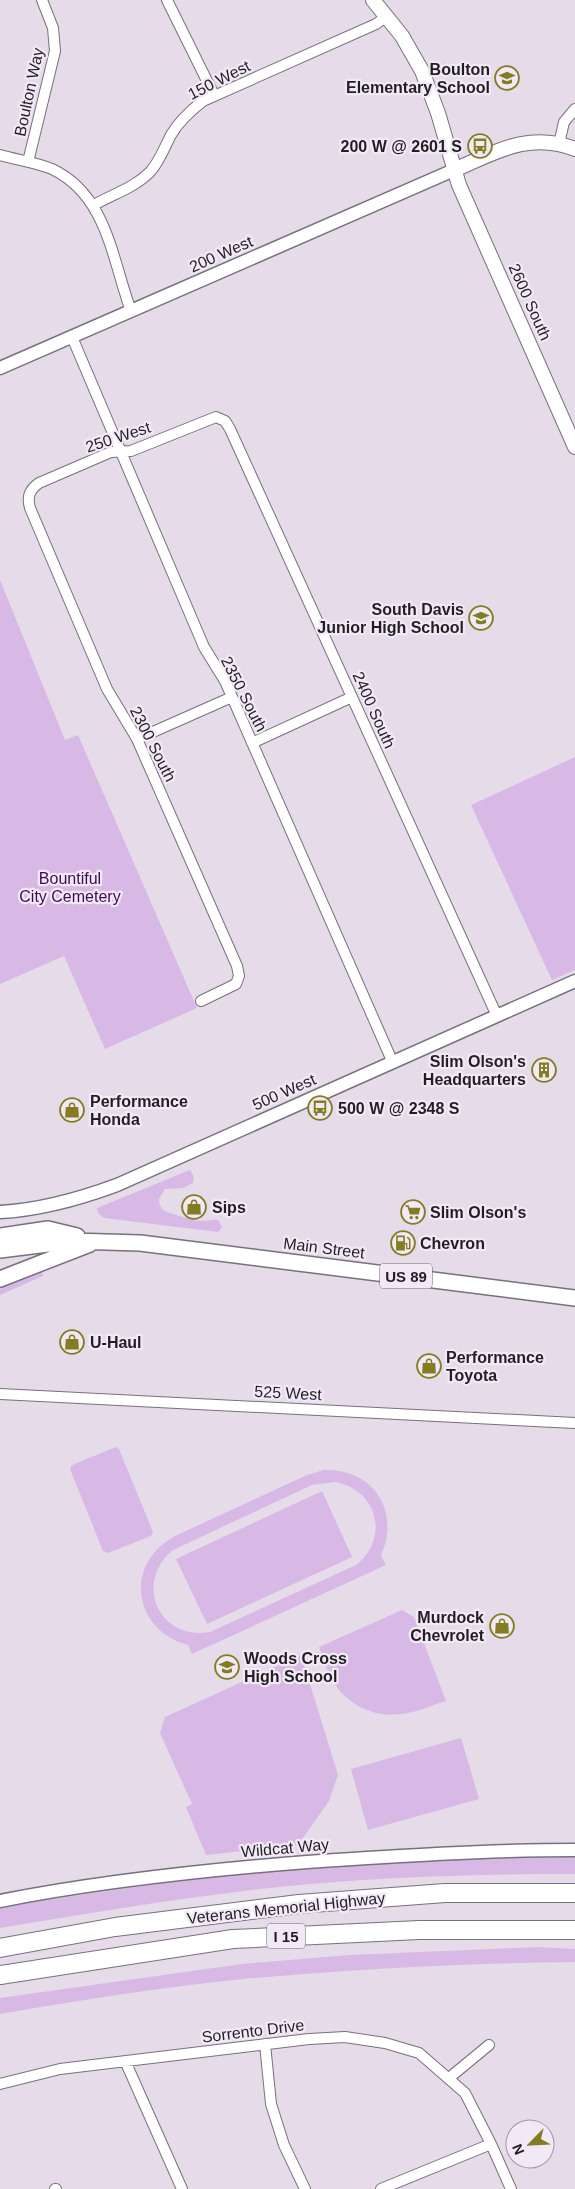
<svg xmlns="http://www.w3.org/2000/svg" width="575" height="2189" font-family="Helvetica,sans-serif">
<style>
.green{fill:#d8b9e6;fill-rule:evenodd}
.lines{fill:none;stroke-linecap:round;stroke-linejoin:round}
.minor-casing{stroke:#78707c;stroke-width:12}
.tertiary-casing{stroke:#78707c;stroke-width:15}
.secondary-casing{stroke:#78707c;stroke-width:16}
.primary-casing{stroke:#78707c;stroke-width:18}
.motorway-casing{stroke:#78707c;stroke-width:20}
.minor{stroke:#fff;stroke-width:10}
.tertiary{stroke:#fff;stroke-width:12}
.secondary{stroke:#fff;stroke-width:14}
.primary{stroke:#fff;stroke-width:15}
.motorway{stroke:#fff;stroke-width:18}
.labels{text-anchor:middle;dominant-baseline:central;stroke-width:4.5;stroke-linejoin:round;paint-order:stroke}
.shield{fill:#f2e9f6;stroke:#605c62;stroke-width:1}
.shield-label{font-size:15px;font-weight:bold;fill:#221f23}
.poi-label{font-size:16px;font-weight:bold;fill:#221f23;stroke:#f2e9f6;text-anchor:start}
.street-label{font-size:16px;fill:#221f23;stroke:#f2e9f6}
.park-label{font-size:16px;fill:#400953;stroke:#f2e9f6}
</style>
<rect width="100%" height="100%" fill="#e5dbe9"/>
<path class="green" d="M0,580L65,740L78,735L197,1008L105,1049L64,956L0,984Z
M575,757V970L552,980L471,805Z
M190,1170L194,1177L193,1183L183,1188L165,1189L159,1199C159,1203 160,1207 163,1210C168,1213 195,1221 202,1221C208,1221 212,1219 218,1220L222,1227L218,1232L104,1218L98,1213L97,1208Z
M42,1271L43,1276L0,1295V1286Z
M116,1447L119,1449L153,1532L151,1536L108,1553L103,1551L70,1469L72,1465Z
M324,1470C373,1468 401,1511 381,1555L386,1565L192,1654L188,1645C132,1630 124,1563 175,1536L307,1475ZM335,1482C378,1490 390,1538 356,1565L210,1632C159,1641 133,1583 173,1550L312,1485Z
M322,1491L352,1557L207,1624L176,1559Z
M402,1610L414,1617L446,1701C432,1705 416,1713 401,1714C377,1718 350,1706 336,1686C328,1675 324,1660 319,1647Z
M301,1655L338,1775L329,1801L298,1845L206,1855L186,1807L192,1804L160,1733L165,1717Z
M461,1738L479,1799L368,1830L351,1769Z
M575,1856V1874C473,1874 371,1877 269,1888C179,1898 89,1913 0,1928V1908C111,1889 222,1874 333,1865C414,1859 494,1858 575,1856Z
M538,1947L575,1949V1962C464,1963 353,1969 243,1979C162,1987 81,2000 0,2014V1998L242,1964L350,1955Z"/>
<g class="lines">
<g class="minor-casing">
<path id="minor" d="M167,0L214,95
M559,144L564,122L575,109
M0,155C17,160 35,162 52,169C107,195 112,259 131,311
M28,162L55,51L53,28L42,0
M94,205C113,194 134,188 150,172C160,161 164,148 171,135C179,121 190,111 203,101L376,24L387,16
M72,337L204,647L225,681L393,1063
M137,739L232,697
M252,743L352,697
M201,1001L236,984L239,976L237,966L137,739L107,689L30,508C27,497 29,490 39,483L111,452L131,451L216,417L225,421L230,429L497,1016
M0,1394L575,1423
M265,2044L271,2104L284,2145L305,2189
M126,2063L182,2189
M449,2078L489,2045
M0,2084L60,2069L309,2039L345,2037L385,2043L419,2053L465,2093L491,2144L511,2189
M55,2189H56
M381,2189L491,2144"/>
</g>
<g class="tertiary-casing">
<path id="tertiary" d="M0,368L454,170
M0,1212C41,1210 79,1199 117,1185L575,981
M0,1901C101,1881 205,1870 307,1862C396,1856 486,1850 575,1850"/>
</g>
<g class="secondary-casing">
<path id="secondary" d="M373,0L402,36L422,71L438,113L459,185L575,447
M454,170C496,152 529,131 575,149"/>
</g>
<g class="primary-casing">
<path id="primary" d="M0,1236L48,1229L77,1236
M0,1250L72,1241L140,1243L575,1298
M0,1279L90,1244"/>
</g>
<g class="motorway-casing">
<path id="motorway" d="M0,1948L115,1927L299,1904L445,1893H575
M0,1975L233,1939L419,1930H575"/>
</g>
<use href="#minor" class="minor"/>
<use href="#tertiary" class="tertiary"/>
<use href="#secondary" class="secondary"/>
<use href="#primary" class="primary"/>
<use href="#motorway" class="motorway"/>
</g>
<defs>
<g id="school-ring" transform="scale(1.25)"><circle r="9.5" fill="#f2e9f6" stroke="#837c23" stroke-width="1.5"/><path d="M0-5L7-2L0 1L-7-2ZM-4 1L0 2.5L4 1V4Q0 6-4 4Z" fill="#837c23"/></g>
<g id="bus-ring" transform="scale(1.25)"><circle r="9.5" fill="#f2e9f6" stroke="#837c23" stroke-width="1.5"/><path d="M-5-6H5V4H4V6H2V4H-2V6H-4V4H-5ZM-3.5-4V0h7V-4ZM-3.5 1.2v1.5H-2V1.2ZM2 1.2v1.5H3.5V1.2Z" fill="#837c23"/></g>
<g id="building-ring" transform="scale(1.25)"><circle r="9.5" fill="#f2e9f6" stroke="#837c23" stroke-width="1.5"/><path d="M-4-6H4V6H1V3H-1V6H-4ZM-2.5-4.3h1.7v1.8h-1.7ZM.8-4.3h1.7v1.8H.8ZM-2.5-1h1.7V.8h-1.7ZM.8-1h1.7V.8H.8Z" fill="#837c23"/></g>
<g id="shop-ring" transform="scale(1.25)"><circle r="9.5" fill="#f2e9f6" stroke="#837c23" stroke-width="1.5"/><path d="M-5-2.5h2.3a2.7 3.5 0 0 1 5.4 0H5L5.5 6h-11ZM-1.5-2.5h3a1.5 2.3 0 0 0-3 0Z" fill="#837c23"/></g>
<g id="supermarket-ring" transform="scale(1.25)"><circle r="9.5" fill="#f2e9f6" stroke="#837c23" stroke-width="1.5"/><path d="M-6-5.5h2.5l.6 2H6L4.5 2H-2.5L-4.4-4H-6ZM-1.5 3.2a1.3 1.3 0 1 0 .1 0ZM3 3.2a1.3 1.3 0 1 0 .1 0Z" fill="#837c23"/></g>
<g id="fuel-ring" transform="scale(1.25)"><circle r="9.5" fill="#f2e9f6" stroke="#837c23" stroke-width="1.5"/><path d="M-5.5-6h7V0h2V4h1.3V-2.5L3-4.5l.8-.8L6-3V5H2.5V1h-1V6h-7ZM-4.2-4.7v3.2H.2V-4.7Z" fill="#837c23"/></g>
</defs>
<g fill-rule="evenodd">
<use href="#school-ring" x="507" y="78"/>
<use href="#bus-ring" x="480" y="146"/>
<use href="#school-ring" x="481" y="618"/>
<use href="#building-ring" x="544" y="1070"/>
<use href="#bus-ring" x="320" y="1108"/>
<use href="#shop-ring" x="72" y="1110"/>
<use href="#shop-ring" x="194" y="1207"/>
<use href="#supermarket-ring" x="413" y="1212"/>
<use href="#fuel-ring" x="403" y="1243"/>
<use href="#shop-ring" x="72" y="1342"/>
<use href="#shop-ring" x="429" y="1366"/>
<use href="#shop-ring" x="502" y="1626"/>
<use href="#school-ring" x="227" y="1667"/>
</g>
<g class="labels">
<g class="shield">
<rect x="380" y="1263.5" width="52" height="25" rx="4"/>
<rect x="267" y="1923.5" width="38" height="25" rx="4"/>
</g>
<g class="shield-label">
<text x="406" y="1276">US 89</text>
<text x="286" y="1936">I 15</text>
</g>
<g class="poi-label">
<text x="490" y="69" text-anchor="end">Boulton<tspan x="490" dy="18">Elementary School</tspan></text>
<text x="462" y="146" text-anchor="end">200 W @ 2601 S</text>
<text x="464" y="609" text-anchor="end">South Davis<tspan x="464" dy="18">Junior High School</tspan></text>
<text x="526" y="1061" text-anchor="end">Slim Olson's<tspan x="526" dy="18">Headquarters</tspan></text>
<text x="90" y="1101">Performance<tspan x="90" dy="18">Honda</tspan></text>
<text x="338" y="1108">500 W @ 2348 S</text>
<text x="212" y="1207">Sips</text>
<text x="430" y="1212">Slim Olson's</text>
<text x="420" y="1243">Chevron</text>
<text x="90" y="1342">U-Haul</text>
<text x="446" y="1357">Performance<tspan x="446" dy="18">Toyota</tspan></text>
<text x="484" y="1617" text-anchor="end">Murdock<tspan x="484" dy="18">Chevrolet</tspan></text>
<text x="244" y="1658">Woods Cross<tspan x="244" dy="18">High School</tspan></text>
</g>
<g class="street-label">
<text transform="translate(219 80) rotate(-27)">150 West</text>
<text transform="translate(29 92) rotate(-78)">Boulton Way</text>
<text transform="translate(221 254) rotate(-24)">200 West</text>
<text transform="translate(530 302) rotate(66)">2600 South</text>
<text transform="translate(118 437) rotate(-18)">250 West</text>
<text transform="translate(244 694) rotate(63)">2350 South</text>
<text transform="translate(374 710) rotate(66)">2400 South</text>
<text transform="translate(153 744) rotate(63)">2300 South</text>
<text transform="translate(284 1092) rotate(-24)">500 West</text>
<text transform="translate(324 1248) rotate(7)">Main Street</text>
<text transform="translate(288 1393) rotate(3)">525 West</text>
<text transform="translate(285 1848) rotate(-5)">Wildcat Way</text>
<text transform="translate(286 1908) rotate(-6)">Veterans Memorial Highway</text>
<text transform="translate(253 2031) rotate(-7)">Sorrento Drive</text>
</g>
<g class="park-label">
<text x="70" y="878">Bountiful<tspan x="70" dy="18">City Cemetery</tspan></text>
</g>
</g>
<g transform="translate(530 2144) rotate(246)"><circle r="24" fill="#f2e9f6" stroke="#9f98a2"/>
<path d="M0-4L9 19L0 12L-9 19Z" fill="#837c23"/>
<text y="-8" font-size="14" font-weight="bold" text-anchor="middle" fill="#221f23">N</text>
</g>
</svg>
